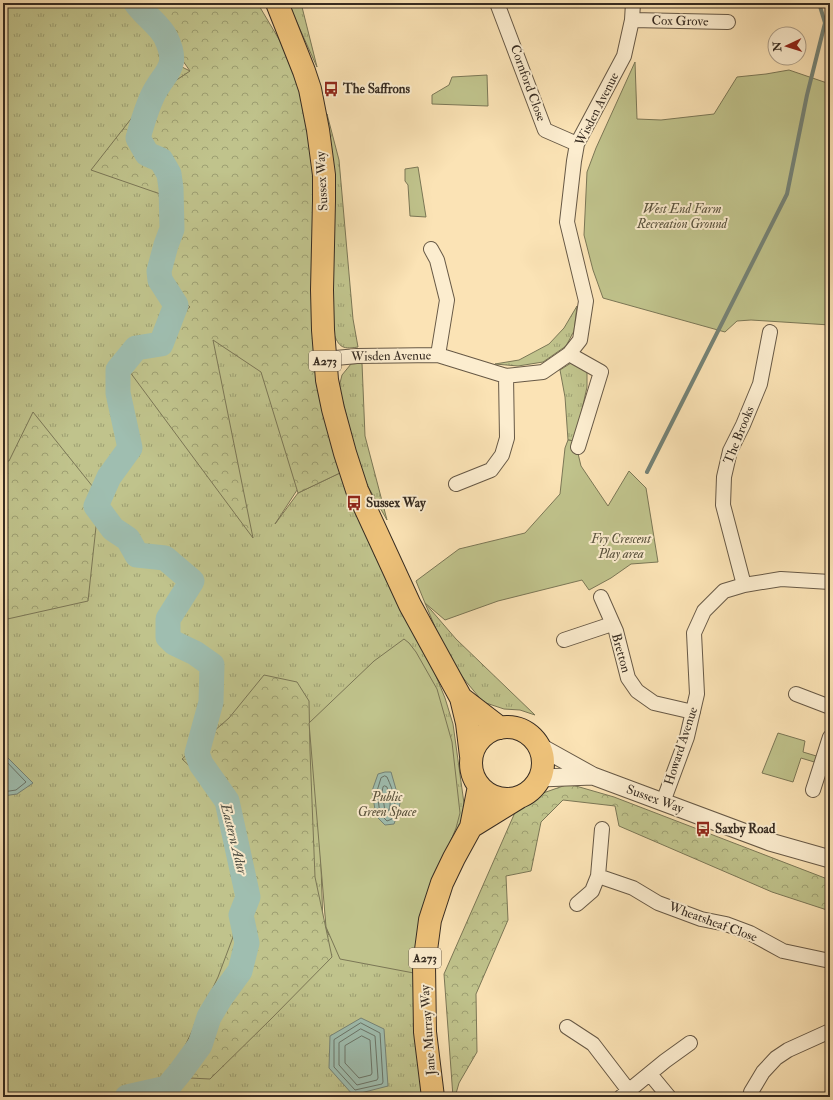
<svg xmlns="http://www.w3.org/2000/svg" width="833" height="1100" font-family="'IM FELL Double Pica',serif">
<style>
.grass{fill:url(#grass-tufts);stroke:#7b7756;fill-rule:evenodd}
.forest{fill:url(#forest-crowns);stroke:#7b7756}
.park{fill:#c0c38c;stroke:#7b7756}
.water{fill:#9fbeb0;stroke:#758377}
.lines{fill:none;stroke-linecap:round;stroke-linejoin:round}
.shore{stroke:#6a7468;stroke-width:1}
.stream{stroke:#758377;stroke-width:4}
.river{stroke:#9fbeb0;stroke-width:25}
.minor-casing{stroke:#675946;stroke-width:16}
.tertiary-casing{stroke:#675946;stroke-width:19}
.primary-casing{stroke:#362b21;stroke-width:24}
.minor{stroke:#fcedcf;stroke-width:14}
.tertiary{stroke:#fcedcf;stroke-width:17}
.primary{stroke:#eec27a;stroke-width:22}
.labels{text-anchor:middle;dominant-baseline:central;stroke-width:4;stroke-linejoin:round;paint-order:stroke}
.shield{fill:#fcedcf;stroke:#716555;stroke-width:1}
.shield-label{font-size:12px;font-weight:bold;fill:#362b21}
.street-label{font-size:13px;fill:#362b21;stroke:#fcedcf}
.poi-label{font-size:13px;font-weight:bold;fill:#362b21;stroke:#fcedcf;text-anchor:start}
.park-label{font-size:13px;font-style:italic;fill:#58513c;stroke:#fcedcf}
.water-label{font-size:14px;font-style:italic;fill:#505045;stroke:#fcedcf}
</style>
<defs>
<pattern id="grass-tufts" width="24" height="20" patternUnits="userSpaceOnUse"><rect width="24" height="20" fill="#c0c38c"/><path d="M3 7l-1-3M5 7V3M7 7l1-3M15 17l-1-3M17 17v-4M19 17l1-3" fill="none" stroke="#9d9f72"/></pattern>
<pattern id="forest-crowns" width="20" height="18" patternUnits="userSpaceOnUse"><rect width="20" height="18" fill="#c0c38c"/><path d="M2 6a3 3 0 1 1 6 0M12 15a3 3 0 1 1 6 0" fill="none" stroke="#9d9f72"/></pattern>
</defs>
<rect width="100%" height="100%" fill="#fbe3b5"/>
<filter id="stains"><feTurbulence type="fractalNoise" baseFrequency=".005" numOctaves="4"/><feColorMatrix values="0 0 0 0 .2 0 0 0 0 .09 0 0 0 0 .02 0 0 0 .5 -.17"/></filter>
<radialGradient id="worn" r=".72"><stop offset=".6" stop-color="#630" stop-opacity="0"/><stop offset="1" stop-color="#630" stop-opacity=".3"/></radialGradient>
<path class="grass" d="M3,3H143L180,66L190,71L299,487L275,524L298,493L342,472L436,676L445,698L453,724L467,825L419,947L425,1097H3ZM318,780L326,927L329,935L323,924Z
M289,3H301L317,67L289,5Z
M327,114L339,160L353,319L358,347C340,350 339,346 332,330L333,168Z
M577,306L574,331L566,346L543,362L518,366L495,364L519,360L549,344L564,328Z
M362,363L365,436L387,520L362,476L339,387L342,375L351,364Z
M571,363L587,371V387L575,441L568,440L565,397L560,370Z
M425,603L456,639L535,715L520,710L504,709L483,702L464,679L446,653Z"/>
<path class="forest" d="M145,3H258L261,9L305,83L342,472L298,493L261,372L213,340L253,538L121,360L190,307L153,273L166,196L91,170L145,101L190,71L166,37Z
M33,412L97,492L99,499L88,601L3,620V461H9Z
M264,675L297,682L309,701L310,751L315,877L332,957L271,1019L210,1079L170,1077L218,977L248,897L227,801L182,759L229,718Z
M569,784L614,797L830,880V911L772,892L619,826L615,806L563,800L541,822L531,871L506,876L508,920L476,994L477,1052L459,1083L455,1097H453L444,974L520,801Z"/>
<path class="park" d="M635,62L637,119L661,120L714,114L737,77L766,74L789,70L830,84V325L751,320L737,321L725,332L603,298L593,270L584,235L587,172L596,148Z
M487,75L488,106L432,104V95L449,85L452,77Z
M418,167L426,217L410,216L408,185L405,181V169Z
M568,440L575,441L581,466L608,506L629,471L646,488L658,562L631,564L611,578L589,590L582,580L498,601L445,620L425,603L416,581L459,549L525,533L560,494L565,448Z
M404,639L409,643L416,652L437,689L452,742L460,813L456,828L437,874L419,974L340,959L326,927L309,723L374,661Z
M778,733L805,741L803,752L823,758L821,764L801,758L793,782L762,773Z"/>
<path class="water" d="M3,753L33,783L17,794L3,796Z
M385,772H391L400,803L398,813L394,824L385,825L376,816L372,791L378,774Z
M361,1018L384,1029L388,1086L353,1095L329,1068L330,1036Z"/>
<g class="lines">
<path class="shore" d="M3,758L26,782L16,790L3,792
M385,776L387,777C394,793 398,802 392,819L387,821L380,814L377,791L381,778Z
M385,786L387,787C389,796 393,806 387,813L385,811L382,792L383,787Z
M361,1023L380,1033L383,1082L382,1084L355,1090L334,1067V1040Z
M361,1029L375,1036L378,1078L377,1080L357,1085L339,1065V1043Z
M362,1036L370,1040L372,1073L371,1075L359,1078L345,1063V1046Z"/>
<path class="stream" d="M827,87L830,88
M647,472L787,194L807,95L825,23L819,3"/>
<path class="river" d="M127,1097L167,1088L181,1071L200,1045L209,1017L221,997L240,971L247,943L241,915L248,897L227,801L201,764L197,753L211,702L212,665L195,653L174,643L168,637V619L192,581L165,558L137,555L128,539L113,529L96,506L109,477L130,448L118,393V370L136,348L161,344L176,305L160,280L159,271L166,245L172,229L171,188L169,174L161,160L147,154L138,138C142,124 146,110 152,97C163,72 181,69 166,38C161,26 144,15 136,3"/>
<g class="minor-casing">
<path id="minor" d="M497,3L545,130L577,144
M632,20L728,22
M431,249L437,260L447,300L438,355
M569,354L601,372L578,447
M325,359L357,356L438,355L506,376L543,372L569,354L580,340L586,301L567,222L574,161L577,144L624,56L632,20L633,3
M456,484L491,470L502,455L507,438L506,376
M744,585L723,505L724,477L730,451L743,425L760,384L770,332
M601,597L616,631L628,678L637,691L654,703L693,712
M564,640L612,624
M796,694L830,707
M813,790L830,737
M663,802L687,737L697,694L694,633L704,611L724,591L744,585L781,579L830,582
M598,876L633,888L658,903L701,919L726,924L750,933L783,951L830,961
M577,904L592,891L598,876L602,829
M567,1027L593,1044L629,1091
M650,1074L669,1097
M621,1097L665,1061L690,1043
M751,1097V1092L763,1072L776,1058L788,1050L830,1031"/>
</g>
<g class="tertiary-casing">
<path id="tertiary" d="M539,746L593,776L770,842L830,859
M540,778L593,776"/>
</g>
<g class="primary-casing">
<path id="primary" d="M277,3L304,71L310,89L318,130L324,175V201L322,290L323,330L327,380L333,409L345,453L357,490L410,605L461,698L467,723L471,756
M461,698L500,728
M471 763a36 36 0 1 1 72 0a36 36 0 1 1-72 0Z
M471,827L518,798
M433,1097L425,1032L424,965L430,920L442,883L454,858L471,827L479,786"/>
</g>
<use href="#minor" class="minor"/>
<use href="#tertiary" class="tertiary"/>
<use href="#primary" class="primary"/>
</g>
<defs>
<g id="bus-bare" transform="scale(1.2)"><path d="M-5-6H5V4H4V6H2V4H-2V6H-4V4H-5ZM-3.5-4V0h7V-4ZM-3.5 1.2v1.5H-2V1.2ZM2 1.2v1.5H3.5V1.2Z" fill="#8f2418" stroke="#fcedcf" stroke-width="2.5" paint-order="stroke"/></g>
</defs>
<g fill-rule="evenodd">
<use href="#bus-bare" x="331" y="89"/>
<use href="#bus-bare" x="354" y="503"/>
<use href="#bus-bare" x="703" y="829"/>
</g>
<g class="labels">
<g class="shield">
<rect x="309" y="351" width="32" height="20" rx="3"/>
<rect x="409" y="948" width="32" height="20" rx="3"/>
</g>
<g class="shield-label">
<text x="325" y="361">A273</text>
<text x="425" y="958">A273</text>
</g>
<g class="street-label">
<text transform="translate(680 21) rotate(1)">Cox Grove</text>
<text transform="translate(528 83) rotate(70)">Cornford Close</text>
<text transform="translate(597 109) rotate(-63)">Wisden Avenue</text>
<text transform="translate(322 181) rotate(-93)">Sussex Way</text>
<text transform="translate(391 356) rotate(-1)">Wisden Avenue</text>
<text transform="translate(739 435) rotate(-68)">The Brooks</text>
<text transform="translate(621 653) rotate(74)">Bretton</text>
<text transform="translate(681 746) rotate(-72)">Howard Avenue</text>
<text transform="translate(655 799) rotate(20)">Sussex Way</text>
<text transform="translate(713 922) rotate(20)">Wheatsheaf Close</text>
<text transform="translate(428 1030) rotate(-94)">Jane Murray Way</text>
</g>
<g class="poi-label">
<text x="343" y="89">The Saffrons</text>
<text x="366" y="503">Sussex Way</text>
<text x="715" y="829">Saxby Road</text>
</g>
<g class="park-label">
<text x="682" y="209">West End Farm<tspan x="682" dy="15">Recreation Ground</tspan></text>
<text x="621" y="539">Fry Crescent<tspan x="621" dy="15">Play area</tspan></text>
<text x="387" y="797">Public<tspan x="387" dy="15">Green Space</tspan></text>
</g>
<g class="water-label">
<text transform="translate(234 839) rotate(76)">Eastern Adur</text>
</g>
</g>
<rect width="833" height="1100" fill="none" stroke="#fbe3b5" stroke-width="16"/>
<rect x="4" y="4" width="825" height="1092" fill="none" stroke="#362b21" stroke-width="2"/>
<rect x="8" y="8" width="817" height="1084" fill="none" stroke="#362b21"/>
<g transform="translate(787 46) rotate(266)"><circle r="19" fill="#fcedcf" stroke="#ad9f89"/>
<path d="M0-3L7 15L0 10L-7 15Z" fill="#8f2418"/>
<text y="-6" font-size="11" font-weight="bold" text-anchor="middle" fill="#362b21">N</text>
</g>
<rect width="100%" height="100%" filter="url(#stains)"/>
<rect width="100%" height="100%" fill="url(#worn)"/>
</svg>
